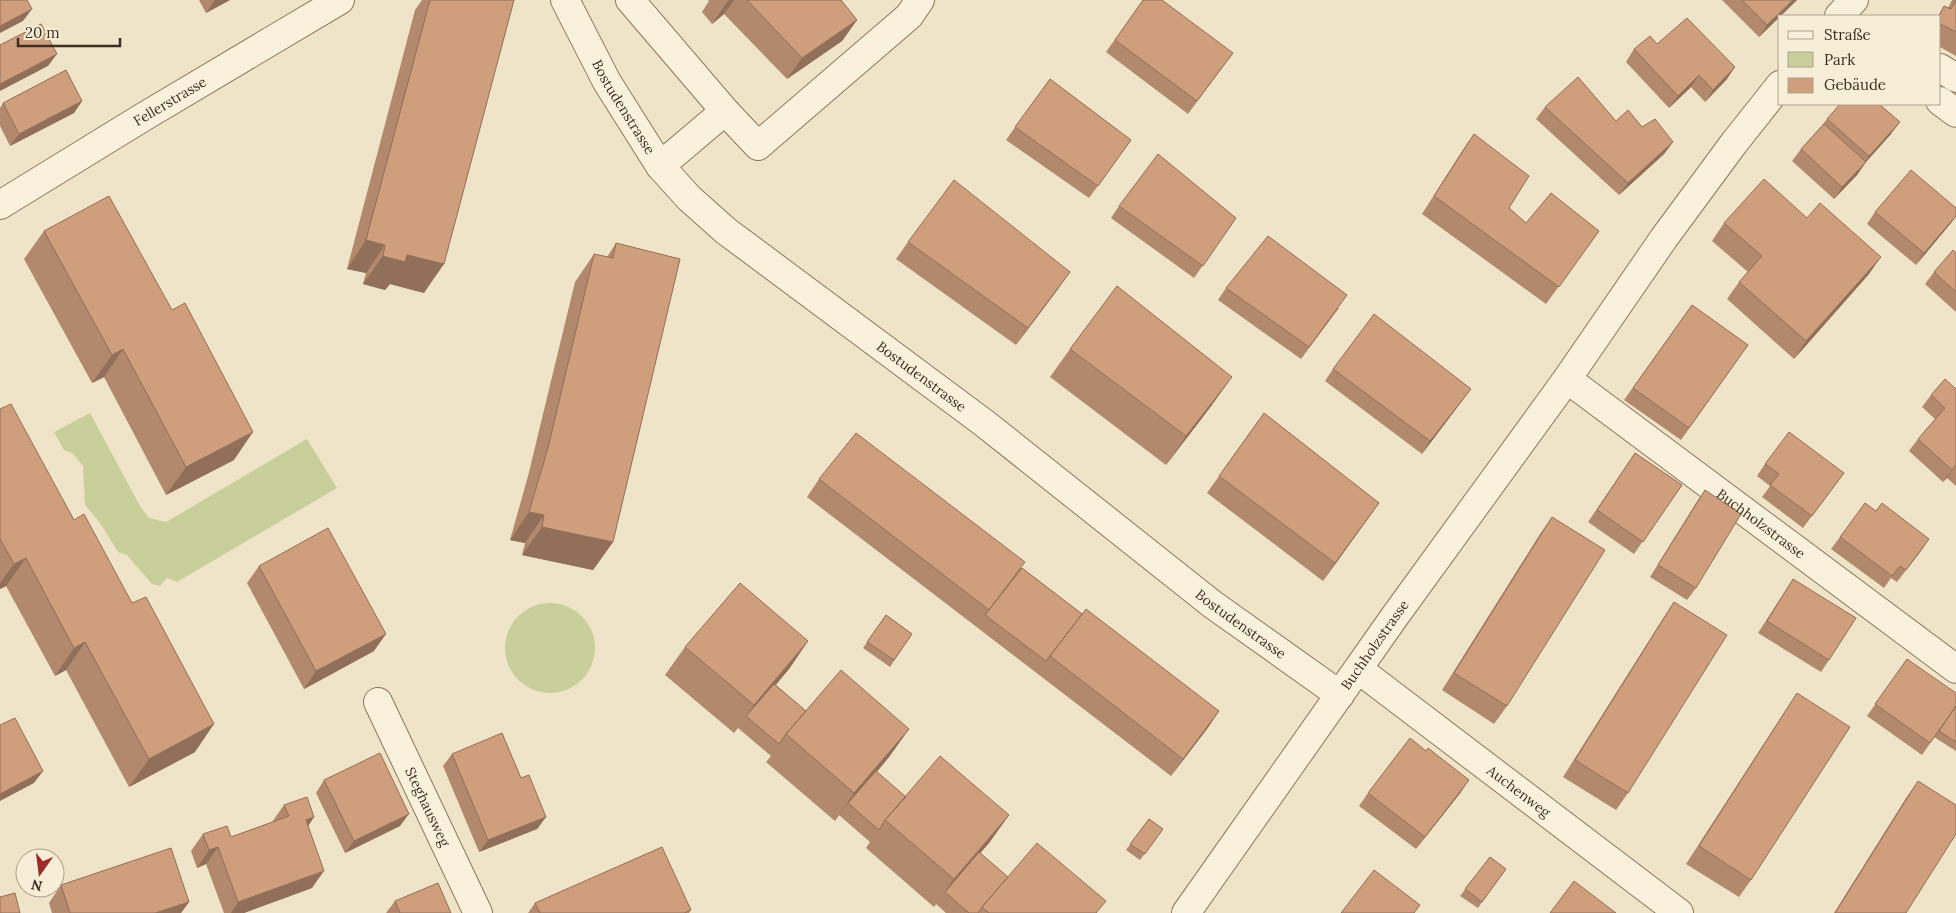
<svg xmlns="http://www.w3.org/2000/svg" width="1956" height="913" font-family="Lora,serif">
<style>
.park{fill:#c9cf9b}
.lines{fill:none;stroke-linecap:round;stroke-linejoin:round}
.minor-casing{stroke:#8d765c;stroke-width:30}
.tertiary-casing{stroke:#8d765c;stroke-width:30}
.minor{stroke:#faf1dc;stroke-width:28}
.tertiary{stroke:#faf1dc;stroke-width:28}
.wall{fill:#b2896c}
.shaded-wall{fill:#916f58}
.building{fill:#cf9f7d;stroke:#916f58}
.labels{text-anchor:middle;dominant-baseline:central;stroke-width:4.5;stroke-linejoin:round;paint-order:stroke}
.street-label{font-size:14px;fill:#3d2e20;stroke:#f7eed8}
</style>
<rect width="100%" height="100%" fill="#f0e4c8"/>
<path class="park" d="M90,413L140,506L149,518L166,522L307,439L337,488L177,582L167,578L160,586L152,584L127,555L118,552L100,523L85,505L83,466L72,453L64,450L54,432Z
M505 648a45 45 0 1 1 90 0a45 45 0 1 1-90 0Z"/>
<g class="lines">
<g class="minor-casing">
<g id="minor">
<path id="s1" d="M565,0L607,82L660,166L689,198L726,231L984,423L1212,604L1340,695"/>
<path d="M630,0L725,111L758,146L909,16L920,0"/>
<path d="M1940,68L1956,78"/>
<path d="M1940,101L1956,113"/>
<path d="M660,166L725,111"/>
<path id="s2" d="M0,205L145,116L340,0"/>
<path id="s3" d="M1567,379L1956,669"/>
<path id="s4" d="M1358,669L1679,913"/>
<path id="s5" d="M378,702L478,913"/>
</g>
</g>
<g class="tertiary-casing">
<g id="tertiary">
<path d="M1839,16L1854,0"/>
<path id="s6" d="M1186,913L1395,616L1567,379L1664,238L1734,143L1780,85"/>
</g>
</g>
<use href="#minor" class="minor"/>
<use href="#tertiary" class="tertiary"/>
</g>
<path class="wall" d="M199,0H230L206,13Z
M422,0H514L424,293L390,284L385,290L363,284L366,273L347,269L415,10Z
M708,0H841L857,20L842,41L787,79L724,14L712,24L702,12L709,1Z
M1143,0L1233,53L1188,114L1106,52Z
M1722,0H1797L1759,37Z
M1952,0H1956V56L1940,47V16H1938L1944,6L1948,8Z
M1657,44L1727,79L1705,102L1691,87L1669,108L1626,62L1634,49Z
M1050,79L1131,140L1089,198L1006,140Z
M82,101L74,113L10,146L0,126V108L3,103Z
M1545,107L1642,127L1673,142L1664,154L1619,195L1536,119Z
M1827,119L1891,134L1866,162L1857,175L1834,199L1792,161L1801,149L1819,129Z
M1474,134L1509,208L1526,223L1599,231L1546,304L1422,214L1462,151Z
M1119,206L1236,218L1194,278L1111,218Z
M1956,208V216L1951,223L1916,265L1867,224L1875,212Z
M1724,223L1869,274L1794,359L1727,299L1739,282L1748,272L1712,241Z
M44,231L234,460L166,495L104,377L92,383L24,259Z
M908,242L1058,289L1016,345L896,259Z
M616,243L613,542L593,570L522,555L525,543L510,540L528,476L575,282L594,254L607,257Z
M1956,253V312L1925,284L1934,272Z
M1226,288L1339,308L1301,359L1218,300Z
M1692,305L1748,345L1681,440L1624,400Z
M1070,349L1212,405L1166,465L1050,377Z
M1333,369L1462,401L1422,454L1325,381Z
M1956,389V486L1947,478L1943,482L1909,451L1918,439L1935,419L1922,407L1931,395Z
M0,409L195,752L129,787L66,670L55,676L6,586L0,589Z
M1264,413L1379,503L1323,581L1207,493Z
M1635,453L1682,485L1634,554L1588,522Z
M1765,464L1844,473L1803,528L1762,497L1770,486L1757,476Z
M819,479L1022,568L1082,614L1219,711L1207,729L1171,776L807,497Z
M1705,490L1696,588L1687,600L1650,577L1696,503Z
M1876,511L1929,539L1897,582L1891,578L1884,588L1831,549L1840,537Z
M1552,517L1507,706L1494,724L1442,690L1540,534Z
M259,566L374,651L304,689L247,583Z
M1793,579L1829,660L1821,672L1758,633Z
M1674,602L1628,793L1616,810L1563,777L1662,620Z
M886,615L912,634L890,667L863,648Z
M808,641L789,669L776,685L806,711L909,729L889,757L877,772L906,797L1009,815L989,843L980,853L1008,877L1098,913H946L936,904L937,903L934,907L866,848L870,842L839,815L835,821L766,762L771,756L738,728L734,733L665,675L685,647Z
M1907,659L1956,706L1922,755L1867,716Z
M1797,693L1751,880L1739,897L1686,864L1785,711Z
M1956,706V751L1934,737Z
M452,754L521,778L546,817L537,829L479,852L443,766Z
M324,780L400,826L345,853L316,793Z
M1918,781L1906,913H1834L1906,798Z
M1461,792L1416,849L1359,806L1368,793Z
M284,805L314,817L308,826L312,888L244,913H224L206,864L197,868L191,851L203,834L231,837L272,822Z
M1149,819L1163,829L1140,860L1126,850Z
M1490,857L1506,869L1478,908L1460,896Z
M61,885L189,902L181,913H52L49,903Z
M395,901L451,913H386Z
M535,903L691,910L689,913H528Z"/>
<path class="shaded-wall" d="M215,0H230L206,13Z
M729,0H734L724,14L712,24L727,2Z
M1793,0H1797L1759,37L1767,25Z
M32,9L23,21L0,33V26Z
M857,20L842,41L787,79L802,58Z
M57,54L48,66L0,91V84Z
M1735,67L1727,79L1705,102L1713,90Z
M1699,75L1691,87L1669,108L1678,96Z
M82,101L74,113L10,146L19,134Z
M1900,122L1891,134L1866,162L1857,175L1834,199L1842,187L1861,167L1869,156Z
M1673,142L1664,154L1619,195L1628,183Z
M1956,216L1951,223L1916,265L1924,253Z
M366,240L385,245L366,273L347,269Z
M407,255L444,264L424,293L390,284L385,290L363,284L383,256Z
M1881,257L1869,274L1794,359L1806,341Z
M1070,272L1058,289L1016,345L1028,328Z
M123,349L104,377L92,383L112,355Z
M1232,377L1212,405L1166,465L1186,436Z
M1471,389L1462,401L1422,454L1430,441Z
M253,432L234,460L166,495L186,467Z
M1955,466L1947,478L1943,482Z
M1379,503L1367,520L1323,581L1335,563Z
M529,512L544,515L525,543L510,540Z
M542,527L613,542L593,570L522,555Z
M1929,539L1921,551L1897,582L1906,570Z
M26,558L6,586L0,589V583L14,564Z
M386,634L374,651L304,689L316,671Z
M808,641L789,669L748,717L746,716L734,733L754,705Z
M85,642L66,670L55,676L74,648Z
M1219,711L1207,729L1171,776L1183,759Z
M214,724L195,752L129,787L149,759Z
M909,729L889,757L849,804L848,803L835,821L854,793Z
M43,771L34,783L0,801V794Z
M1469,780L1461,792L1416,849L1425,837Z
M409,814L400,826L345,853L354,841Z
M1009,815L989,843L946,893L945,892L934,907L954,879Z
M314,817L302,835L306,820Z
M546,817L537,829L479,852L488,840Z
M218,847L206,864L197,868L209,850Z
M324,871L312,888L244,913H231L238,902Z
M189,902L181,913H155Z"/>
<path class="building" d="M0,0H27L32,9L0,26Z
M430,0H514L444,264L407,255L405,262L383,256L385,245L366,240Z
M747,0H841L857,20L802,58Z
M1143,0H1162L1233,53L1197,101L1115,40Z
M1742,0H1793L1767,25Z
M1956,0V32L1940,24L1939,16L1944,6L1951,9Z
M1687,18L1735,67L1713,90L1699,75L1678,96L1634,49L1650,36L1657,44Z
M41,24L57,54L0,84V45Z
M66,70L82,101L19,134L3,103Z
M1578,77L1616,121L1628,110L1642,127L1655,119L1673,142L1628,183L1545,107Z
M1050,79L1131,140L1098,186L1015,127Z
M1840,104H1879L1900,122L1869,156L1827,119Z
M1824,124L1866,162L1842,187L1801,149Z
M1474,134L1529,176L1509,208L1526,223L1551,193L1599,231L1559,287L1434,196Z
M1158,154L1236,218L1203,266L1119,206Z
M1911,170L1956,208V216L1924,253L1875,212Z
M1764,179L1807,218L1820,203L1881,257L1806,341L1739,282L1762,256L1724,223Z
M954,180L1070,272L1028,328L908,242Z
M109,196L172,310L185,303L253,432L186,467L123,349L112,355L44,231Z
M1268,236L1347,295L1309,347L1226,288Z
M616,243L680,259L613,542L542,527L544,515L529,512L548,448L594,254L613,258Z
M1953,250L1956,253V292L1934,272Z
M1117,286L1232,377L1186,436L1070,349Z
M1692,305L1748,345L1689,428L1633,388Z
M1374,314L1471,389L1430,441L1333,369Z
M1945,379L1956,389V466H1955L1952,470L1918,439L1945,408L1931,395Z
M11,404L74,520L84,514L132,603L146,597L214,724L149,759L85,642L74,648L26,558L14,564L0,539V409Z
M1264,413L1379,503L1335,563L1219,476Z
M1789,432L1844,473L1812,516L1770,485L1779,474L1765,464Z
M856,433L1025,562L989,610L819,479Z
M1635,453L1682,485L1643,542L1597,510Z
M1705,490L1741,514L1696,588L1658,565Z
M1865,503L1876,511L1882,503L1929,539L1906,570L1900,566L1892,576L1840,537Z
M1552,517L1605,550L1507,706L1454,673Z
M328,528L386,634L316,671L259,566Z
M1022,568L1082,614L1046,661L985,615Z
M1793,579L1856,618L1829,660L1767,621Z
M740,583L808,641L754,705L685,647Z
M1674,602L1727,635L1628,793L1575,760Z
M1086,609L1219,711L1183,759L1050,656Z
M886,615L912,634L894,660L867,642Z
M1907,659L1956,693V706L1930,743L1875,704Z
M841,670L909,729L854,793L786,734Z
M774,684L806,711L786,734L779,744L746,716Z
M1797,693L1850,727L1751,880L1699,846Z
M1956,706V742L1939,731Z
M15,718L43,771L0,794V725Z
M502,733L521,778L529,775L546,817L488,840L452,754Z
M1410,738L1426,751L1428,748L1469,780L1425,837L1368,793Z
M380,753L409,814L354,841L324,780Z
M940,756L1009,815L954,879L885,820Z
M876,771L906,797L885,820L879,830L848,803Z
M1918,781L1956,805V834L1906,913H1835Z
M307,797L314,817L306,820L324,871L238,902L218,847L209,850L203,834L227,826L231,837L289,816L284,805Z
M1149,819L1163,829L1145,854L1130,844Z
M1037,843L1106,901L1096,913H989L982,907Z
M662,847L691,910L684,913H540L535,903Z
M171,848L189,902L155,913H70L61,885Z
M979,852L1008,877L982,907L978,913H969L945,892Z
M1490,857L1506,869L1482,902L1465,889Z
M1374,870L1420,905L1414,913H1341Z
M1574,881L1616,913H1550Z
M438,883L451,913H400L395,901Z
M15,893L20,913H0V897Z"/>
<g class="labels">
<g class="street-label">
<text stroke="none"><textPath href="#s2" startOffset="199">Fellerstrasse</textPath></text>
<text stroke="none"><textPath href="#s1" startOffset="122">Bostudenstrasse</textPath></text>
<text stroke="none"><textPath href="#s1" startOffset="528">Bostudenstrasse</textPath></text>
<text stroke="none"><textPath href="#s3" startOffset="242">Buchholzstrasse</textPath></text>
<text stroke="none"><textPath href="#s1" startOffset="932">Bostudenstrasse</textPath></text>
<text stroke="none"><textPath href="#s6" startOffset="328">Buchholzstrasse</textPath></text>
<text stroke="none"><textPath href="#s4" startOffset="202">Auchenweg</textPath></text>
<text stroke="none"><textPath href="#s5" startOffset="116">Steghausweg</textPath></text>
</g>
</g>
<rect x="1778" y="15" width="162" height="90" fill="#f7eed8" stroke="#ada18e"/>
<rect x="1788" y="31" width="25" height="8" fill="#faf1dc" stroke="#ada18e"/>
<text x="1824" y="40" font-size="15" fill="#3d2e20">Straße</text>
<rect x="1788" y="52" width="25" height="15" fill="#c9cf9b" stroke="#ada18e"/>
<text x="1824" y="65" font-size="15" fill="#3d2e20">Park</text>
<rect x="1788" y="78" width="25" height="15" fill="#cf9f7d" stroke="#ada18e"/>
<text x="1824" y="90" font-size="15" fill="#3d2e20">Gebäude</text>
<g transform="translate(40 873) rotate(194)"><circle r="24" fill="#f7eed8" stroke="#ada18e"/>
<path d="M0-4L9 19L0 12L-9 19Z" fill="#9e2a2b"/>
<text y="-8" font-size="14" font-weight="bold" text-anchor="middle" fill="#3d2e20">N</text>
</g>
<path d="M18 38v8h102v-8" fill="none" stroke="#3d2e20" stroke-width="2.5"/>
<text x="25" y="38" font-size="15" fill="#3d2e20" stroke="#f7eed8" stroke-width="4" paint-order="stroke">20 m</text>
</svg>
